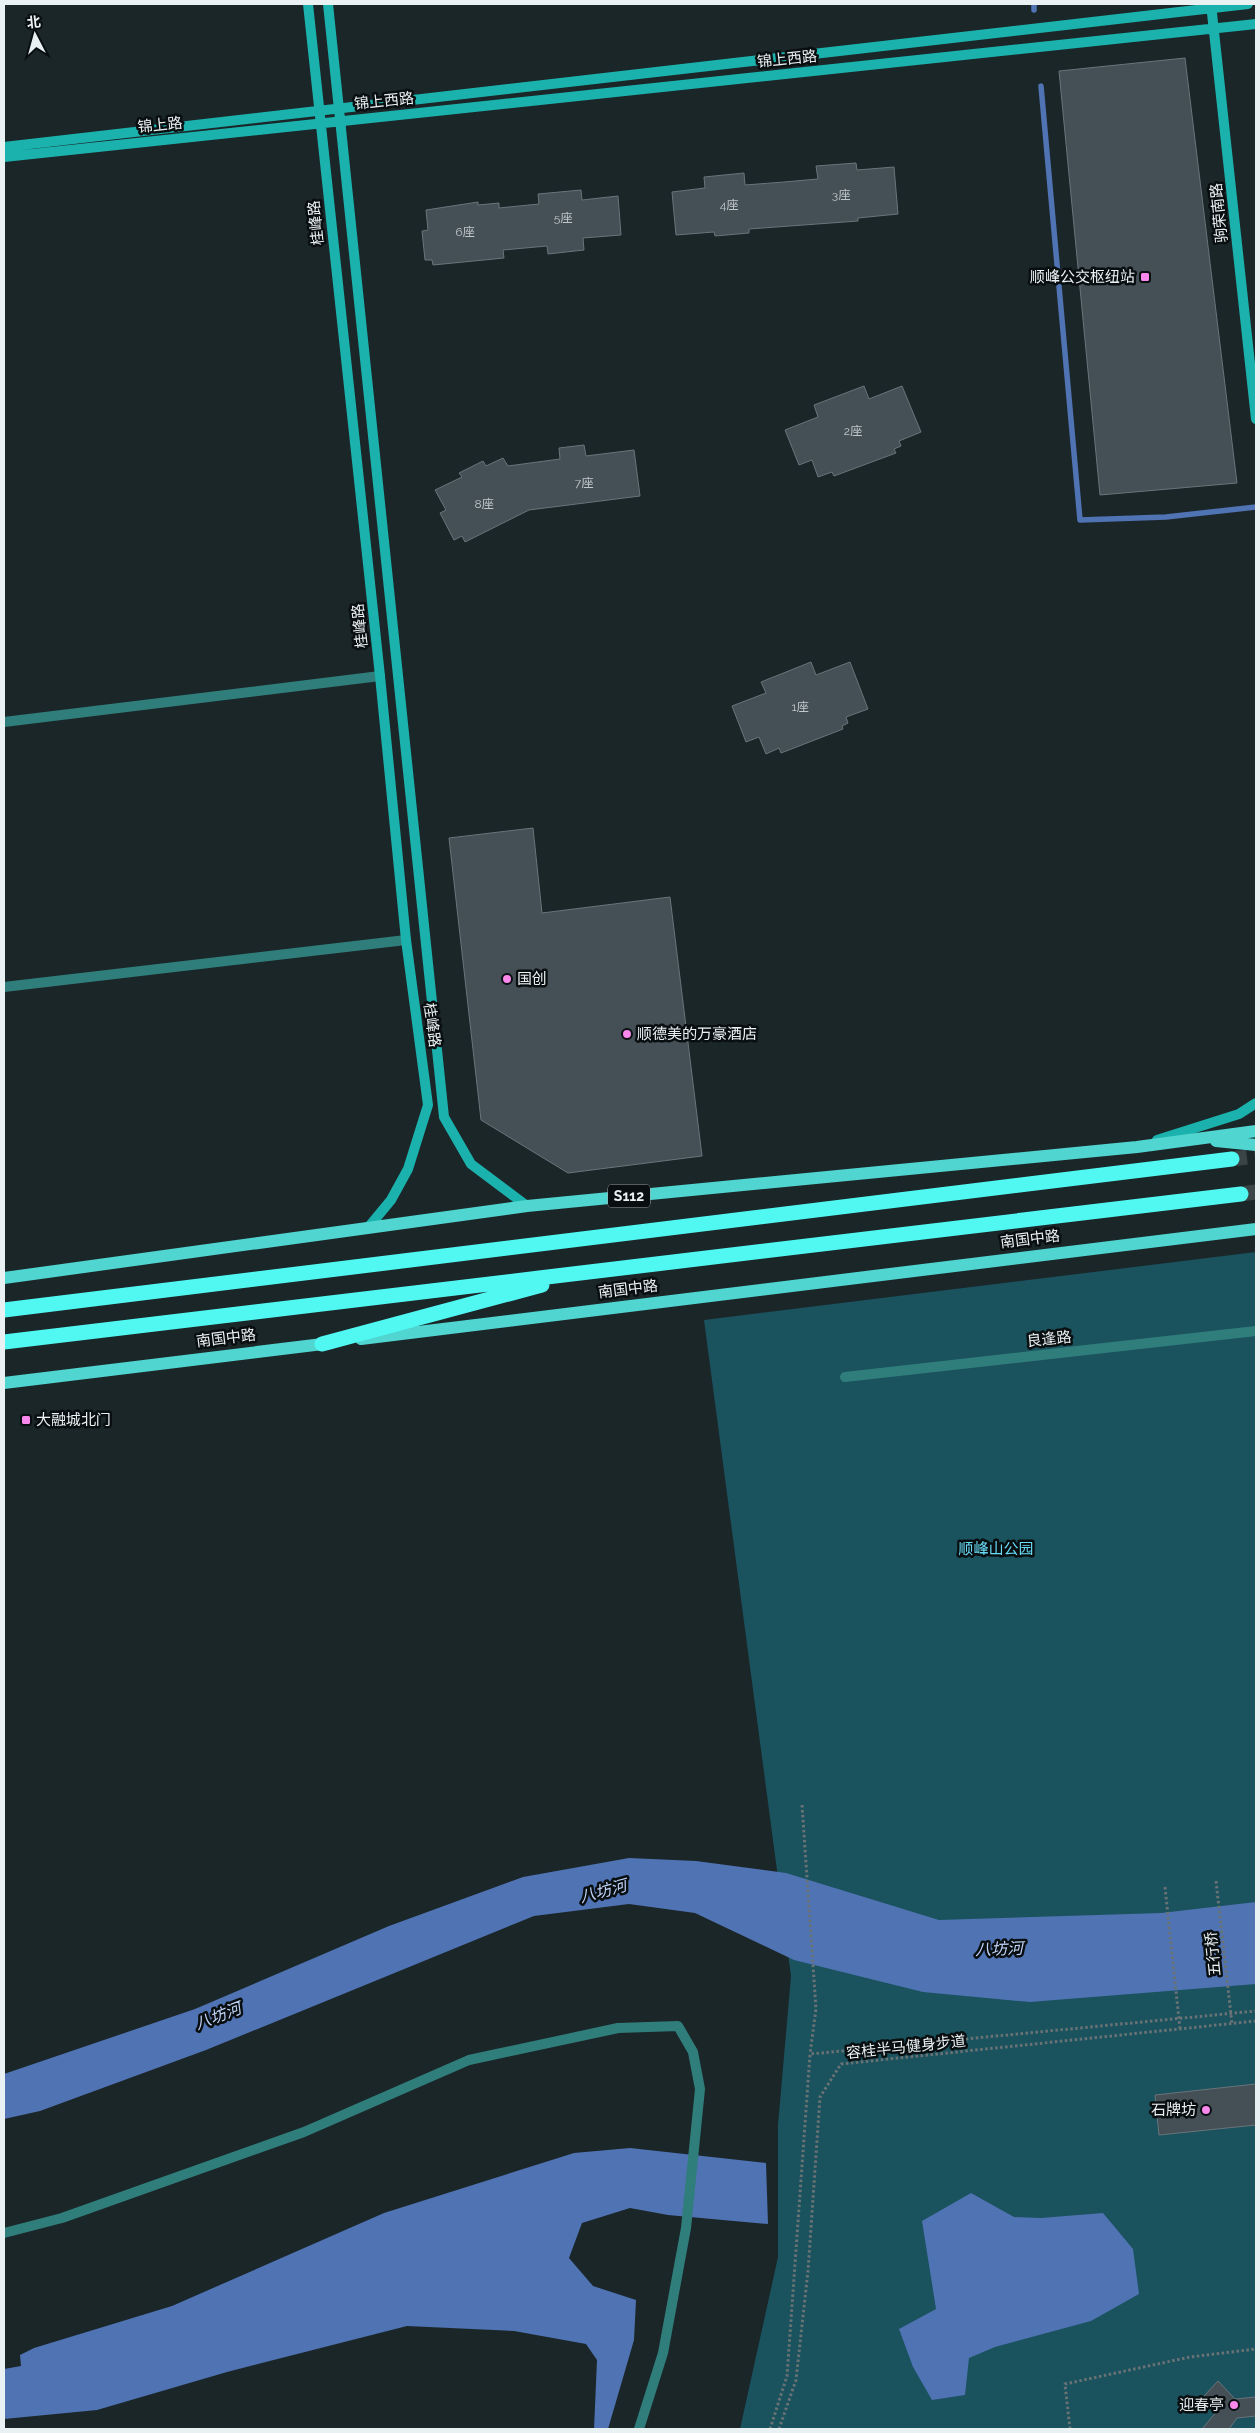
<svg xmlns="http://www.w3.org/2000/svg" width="1260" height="2433" font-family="Raleway,'Noto Sans SC',sans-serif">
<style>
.green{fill:#1a525e}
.water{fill:#4f73b3}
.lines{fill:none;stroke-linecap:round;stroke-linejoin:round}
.stream{stroke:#4f73b3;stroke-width:5.5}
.building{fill:#454f56;stroke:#69747b}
.highway-tunnel{stroke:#3a4447;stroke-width:15;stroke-dasharray:15 8;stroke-linecap:butt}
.path{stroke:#697275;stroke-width:3;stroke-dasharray:2.5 2.5;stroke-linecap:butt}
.street{stroke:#307e7b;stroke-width:10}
.secondary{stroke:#1bb2ad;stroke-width:10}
.primary{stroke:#50d5d0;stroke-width:12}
.highway{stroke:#51f8f2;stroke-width:15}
.path-bridge{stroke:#697275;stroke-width:3;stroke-dasharray:2.5 2.5;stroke-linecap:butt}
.poi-dot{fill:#f888eb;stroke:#090e10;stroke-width:2}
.labels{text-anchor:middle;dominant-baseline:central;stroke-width:5;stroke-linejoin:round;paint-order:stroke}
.number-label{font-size:12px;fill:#c1c8cc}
.shield{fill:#090e10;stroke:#a6adaf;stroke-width:1}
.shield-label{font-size:14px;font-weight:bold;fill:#eaf1f3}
.street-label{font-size:15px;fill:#eaf1f3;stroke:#090e10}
.poi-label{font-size:15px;fill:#eaf1f3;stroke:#090e10;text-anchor:end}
.park-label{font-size:15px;fill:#66dbf5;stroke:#090e10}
.water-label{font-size:16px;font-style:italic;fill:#c1d6fb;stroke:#090e10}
</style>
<rect width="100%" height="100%" fill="#1b2629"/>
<path class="green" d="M1256,1252V2429H740L778,2257V2125L791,1976L704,1320Z"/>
<path class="water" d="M629,1858L696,1861L786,1873L939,1920L1161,1913L1256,1902V1984L1030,2002L923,1992L794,1960L695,1913L629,1904L534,1916L206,2050L40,2111L4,2119V2074L195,2009L389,1926L523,1877Z
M630,2148L766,2163L768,2224L668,2215L630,2208L582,2223L569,2258L593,2286L636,2300L634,2340L608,2429H594L597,2360L586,2344L514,2331L407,2326L227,2372L97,2410L4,2419V2369L21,2366L20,2355L34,2348L172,2306L384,2213L574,2153Z
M971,2193L1014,2217L1041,2218L1103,2213L1133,2249L1139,2294L1091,2321L995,2347L969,2358L965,2395L932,2400L913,2367L899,2329L936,2309L922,2221Z"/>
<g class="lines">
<path class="stream" d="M1034,4V10
M1041,86L1080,520L1166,517L1256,507"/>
</g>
<path class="building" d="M1185,58L1237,483L1100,495L1059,71Z
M856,163L857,170L894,167L898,214L858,218V221L749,229V233L715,236L714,232L676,235L672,192L705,188L704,177L744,173L745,185L784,182L818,179L816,166Z
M581,190L582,200L618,196L621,235L583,238L584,250L548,254L547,246L503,250L504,258L433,265L432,260H425L422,231L428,230L426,210L478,202V205L499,203V208L539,204L538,194Z
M864,386L869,399L902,386L921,432L899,441L901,446L894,449L896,453L834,476L832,472L818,477L812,460L799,465L785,430L818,417L814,405Z
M584,445L586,456L634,450L640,496L529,510L465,542L462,536L454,540L440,513L446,510L435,490L462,477L459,473L483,461L486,466L503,458L508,466L560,459L559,448Z
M811,662L816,675L850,662L868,709L846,717L848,723L842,726L843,729L781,753L779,748L766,754L759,737L746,742L732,706L766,693L761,682Z
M533,828L542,913L670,897L702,1156L568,1173L481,1120L449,838Z
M1256,2084V2125L1159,2135L1155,2095Z
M1218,2381L1235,2399L1256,2397V2416L1237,2418L1229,2429H1202L1218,2410L1204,2396Z"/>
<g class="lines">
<path class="highway-tunnel" d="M1232,1159L1256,1156
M1241,1194L1256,1192"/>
<path class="path" d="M802,1805L816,2009L810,2054
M770,2429L787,2376L810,2054L1256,2011
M779,2429L796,2380L808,2271L820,2097L841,2064L1256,2021
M1070,2429L1065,2384L1190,2357L1256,2349"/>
<path class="street" d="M4,722L380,676
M4,987L406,940
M845,1377L1256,1331
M4,2233L62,2218L304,2132L469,2060L618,2028L678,2026L693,2052L700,2089L686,2228L663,2353L639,2429"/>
<path class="secondary" d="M308,4L380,676L406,940L428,1105L408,1169L391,1200L367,1229
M328,4L444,1117L471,1164L527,1206
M1211,4L1256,419
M4,147L1248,4
M4,157L1256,24
M1157,1140L1239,1114L1256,1103"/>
<path class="primary" d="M1216,1141L1256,1145
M4,1278L527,1206L1137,1147L1256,1131
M361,1339L1256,1229
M4,1383L331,1343"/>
<path class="highway" d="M4,1310L1232,1159
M4,1342L1241,1194
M322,1344L542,1285"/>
<path class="path-bridge" d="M1216,1881L1232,2024
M1165,1887L1180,2029"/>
</g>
<g class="poi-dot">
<rect x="1140" y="272" width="10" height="10" rx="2.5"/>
<circle cx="507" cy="979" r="5"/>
<circle cx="627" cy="1034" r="5"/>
<rect x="21" y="1415" width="10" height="10" rx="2.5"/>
<circle cx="1206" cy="2110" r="5"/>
<circle cx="1234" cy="2405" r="5"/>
</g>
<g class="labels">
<g class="number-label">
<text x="841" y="195">3座</text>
<text x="729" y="205">4座</text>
<text x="563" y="218">5座</text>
<text x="465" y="232">6座</text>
<text x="853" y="431">2座</text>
<text x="584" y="483">7座</text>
<text x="484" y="504">8座</text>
<text x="800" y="707">1座</text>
</g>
<rect class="shield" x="608" y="1184.5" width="42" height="23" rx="4"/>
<g class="shield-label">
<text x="629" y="1196">S112</text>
</g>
<g class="street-label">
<text transform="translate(787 59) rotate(-6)">锦上西路</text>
<text transform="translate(384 101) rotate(-6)">锦上西路</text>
<text transform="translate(160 125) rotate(-6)">锦上路</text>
<text transform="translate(1219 213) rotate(-96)">驹荣南路</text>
<text transform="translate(316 223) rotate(-96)">桂峰路</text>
<text transform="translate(360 626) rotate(-96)">桂峰路</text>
<text transform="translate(432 1025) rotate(82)">桂峰路</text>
<text transform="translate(1030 1239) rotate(-7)">南国中路</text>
<text transform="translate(628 1289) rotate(-7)">南国中路</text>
<text transform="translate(226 1338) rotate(-7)">南国中路</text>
<text transform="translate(1049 1339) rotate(-6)">良逢路</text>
<text transform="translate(1213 1954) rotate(-96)">五行桥</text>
<text transform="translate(906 2047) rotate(-6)">容桂半马健身步道</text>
</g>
<g class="poi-label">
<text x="1135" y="277">顺峰公交枢纽站</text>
<text x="517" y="979" text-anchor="start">国创</text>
<text x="637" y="1034" text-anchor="start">顺德美的万豪酒店</text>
<text x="36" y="1420" text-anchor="start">大融城北门</text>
<text x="1196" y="2110">石牌坊</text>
<text x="1224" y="2405">迎春亭</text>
</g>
<g class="park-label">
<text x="996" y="1549">顺峰山公园</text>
</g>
<g class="water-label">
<text transform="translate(603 1891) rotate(-15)">八坊河</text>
<text transform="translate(999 1949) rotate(-2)">八坊河</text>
<text transform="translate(218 2016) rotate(-21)">八坊河</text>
</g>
</g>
<rect width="1260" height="2433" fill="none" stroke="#eaf1f3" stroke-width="10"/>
<g transform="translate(35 35) rotate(354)" stroke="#090e10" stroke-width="4" paint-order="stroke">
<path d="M0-4L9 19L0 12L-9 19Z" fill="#eaf1f3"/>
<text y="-8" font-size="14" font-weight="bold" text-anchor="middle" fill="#eaf1f3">北</text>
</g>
</svg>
